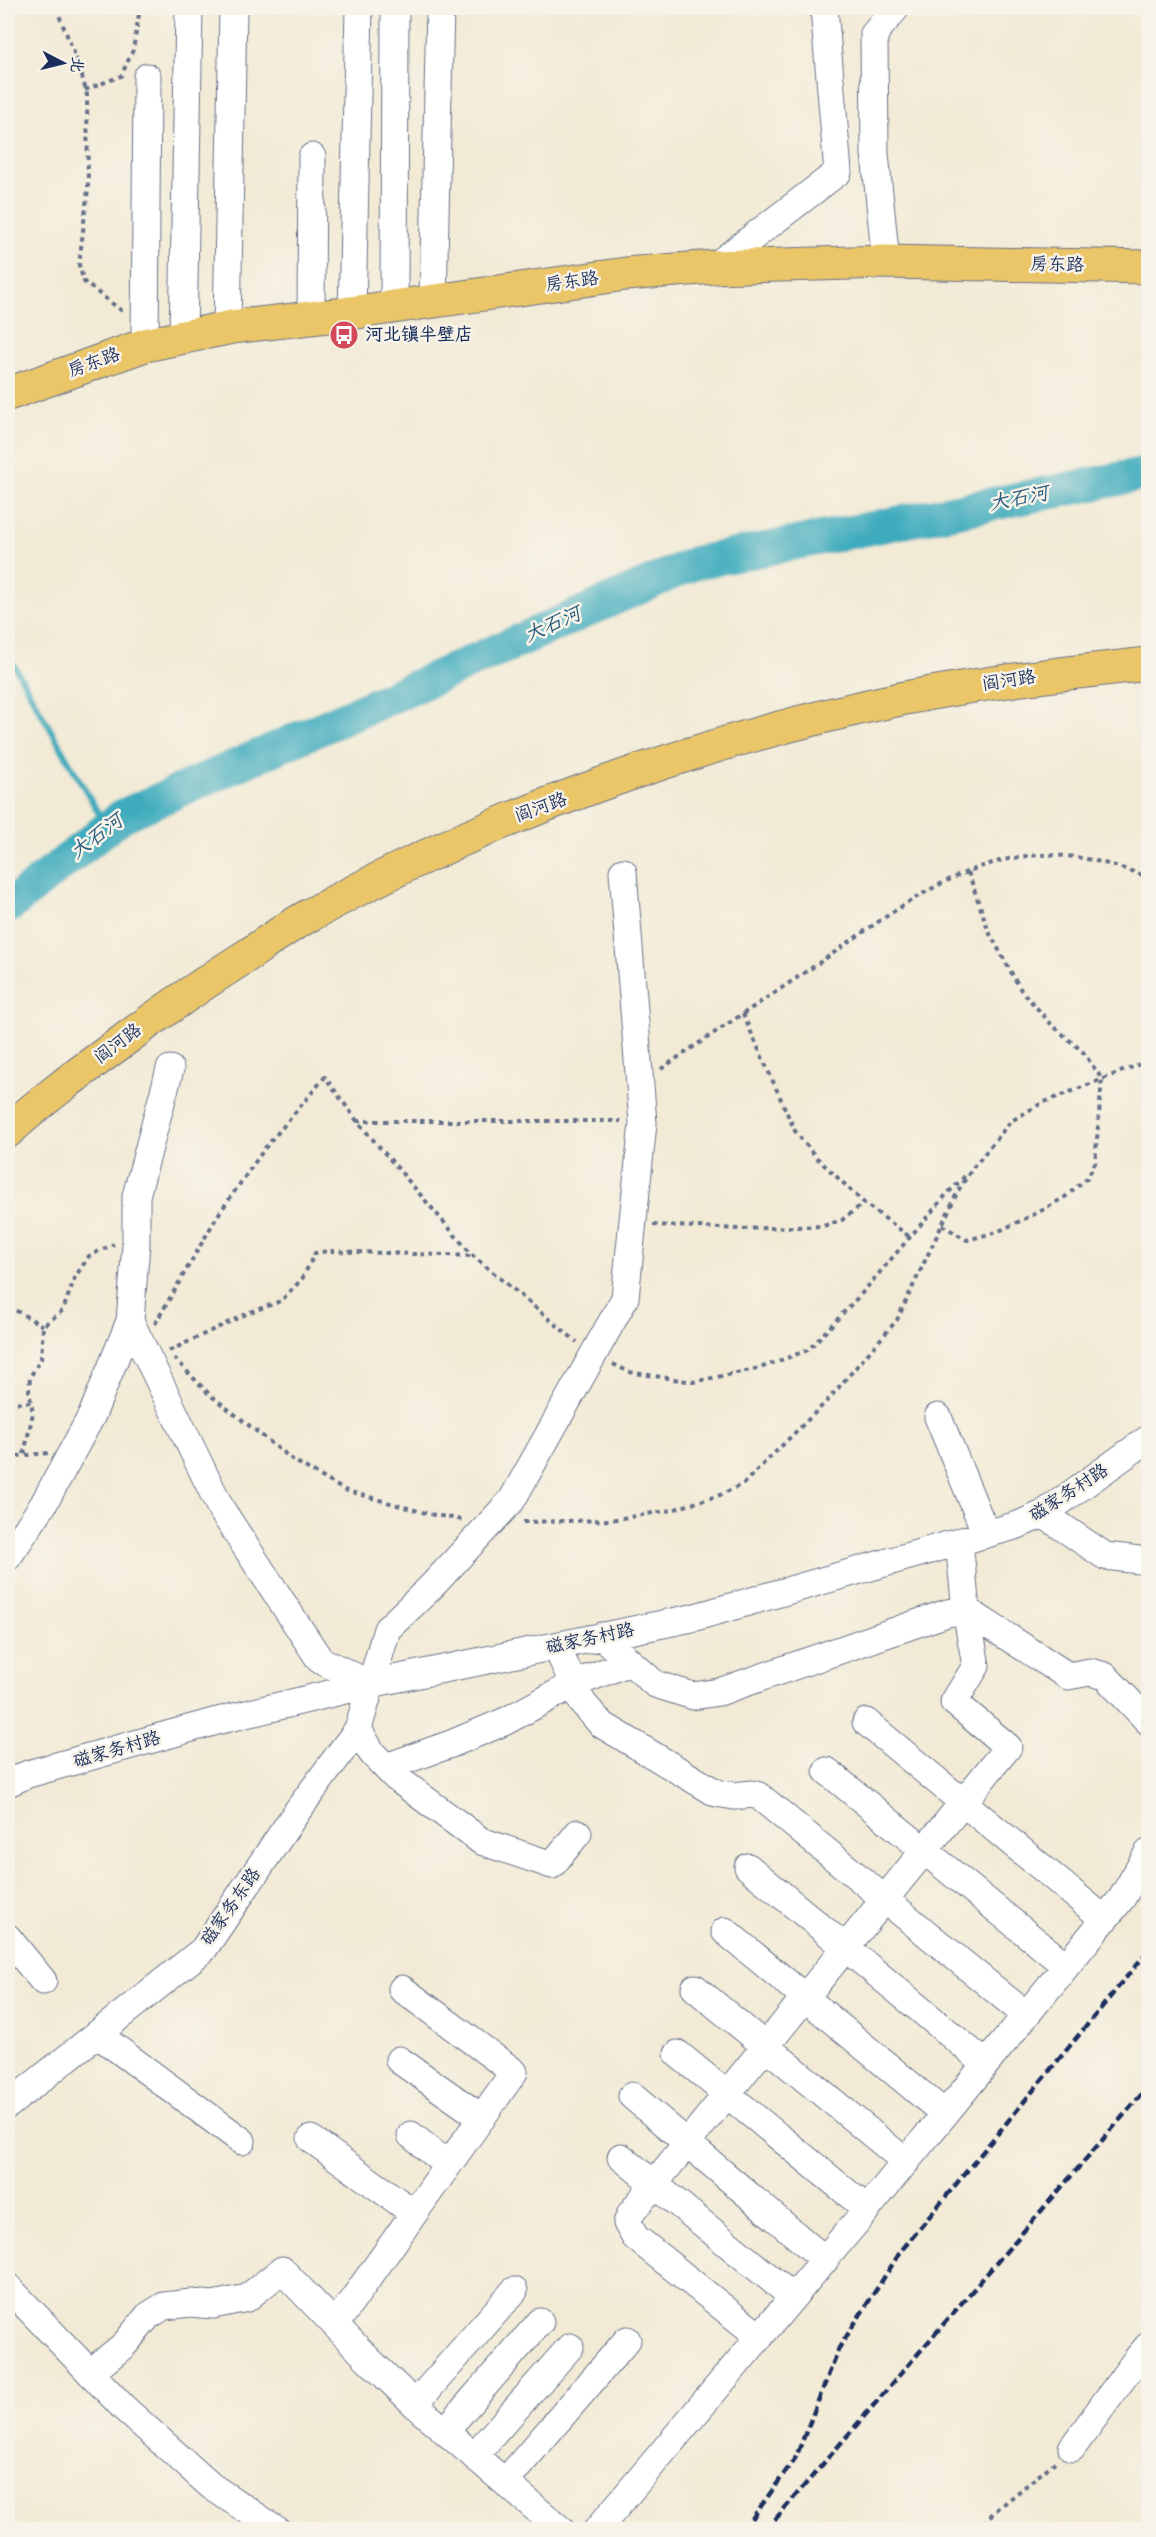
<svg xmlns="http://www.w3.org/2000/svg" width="1156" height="2537" font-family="Mynerve,'LXGW WenKai TC',sans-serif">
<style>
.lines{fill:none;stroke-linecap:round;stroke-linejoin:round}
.stream{stroke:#3eabbd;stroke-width:6}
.river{stroke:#3eabbd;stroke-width:34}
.minor-casing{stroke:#667088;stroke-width:29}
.major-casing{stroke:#667088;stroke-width:35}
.highway-casing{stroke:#667088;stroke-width:35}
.path{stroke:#667088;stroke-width:4;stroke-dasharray:4.5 4.5;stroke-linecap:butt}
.minor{stroke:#fff;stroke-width:27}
.major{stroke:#ebc669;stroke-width:33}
.highway{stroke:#ebc669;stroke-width:33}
.rail{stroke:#1b2f5e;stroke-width:4.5;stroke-dasharray:9 4.5;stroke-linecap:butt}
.labels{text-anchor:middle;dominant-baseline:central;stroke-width:5;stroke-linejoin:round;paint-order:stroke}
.street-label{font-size:18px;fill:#1b2f5e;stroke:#f7f3e8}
.poi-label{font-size:18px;font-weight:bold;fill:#1b2f5e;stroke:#f7f3e8;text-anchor:start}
.water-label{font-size:20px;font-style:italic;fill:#275a7f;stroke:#f7f3e8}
</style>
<rect width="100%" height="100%" fill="#f7f3e8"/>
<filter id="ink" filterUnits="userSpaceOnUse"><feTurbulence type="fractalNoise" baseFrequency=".0167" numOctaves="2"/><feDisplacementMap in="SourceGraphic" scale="12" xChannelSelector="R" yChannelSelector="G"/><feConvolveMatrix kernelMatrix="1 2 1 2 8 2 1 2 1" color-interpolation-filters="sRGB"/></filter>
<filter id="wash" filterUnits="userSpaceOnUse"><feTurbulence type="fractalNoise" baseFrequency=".008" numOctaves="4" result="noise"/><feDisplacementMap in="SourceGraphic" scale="24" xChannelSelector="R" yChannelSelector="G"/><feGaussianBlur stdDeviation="1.35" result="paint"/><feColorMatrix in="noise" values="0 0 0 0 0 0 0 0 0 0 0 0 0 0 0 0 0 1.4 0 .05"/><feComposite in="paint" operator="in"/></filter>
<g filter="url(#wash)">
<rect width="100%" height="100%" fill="#f2ead5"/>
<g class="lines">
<path class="stream" d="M8,655L107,828"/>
<path class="river" d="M8,907L122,816L695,563L1148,473"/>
</g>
</g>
<g filter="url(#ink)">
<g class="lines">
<g class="minor-casing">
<path id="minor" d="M886,262L875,154L874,34L896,8
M714,267L838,172L824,8
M433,301L440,8
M394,307L395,8
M352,313L359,8
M311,317L312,157
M227,328L233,8
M183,338L189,8
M145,345L147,77
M170,1069L136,1196V1244L130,1321L221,1509L320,1660L370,1684
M938,1417L986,1534
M1043,1514L1105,1556L1148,1561
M8,1557L43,1505L92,1415L130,1321
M601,1636L655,1684L693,1696L719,1692L947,1613L966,1610L1068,1676L1090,1672L1105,1676L1148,1721
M556,1646L582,1702L601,1724L716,1793L734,1796L752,1794L759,1796L1026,2015
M866,1722L1104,1919
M358,1729L372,1753L395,1777L481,1841L552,1865L578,1833
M386,1767L451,1744L506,1721L574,1684L630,1662
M827,1771L1066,1966
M8,1783L28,1774L217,1721L370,1684L692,1618L1018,1525L1043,1514L1148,1439
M748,1867L986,2064
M725,1931L945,2114
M8,1938L43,1981
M695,1988L906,2162
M97,2034L242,2141
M678,2054L867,2209
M399,2060L482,2118
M632,2096L825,2260
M8,2105L203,1950L298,1810L358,1729L387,1629L430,1588L512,1500L625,1298L643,1123L623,872
M411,2135L448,2165
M311,2139L414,2213
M621,2157L793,2297
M8,2287L124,2408L211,2486L277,2530
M335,2325L514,2072L402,1989
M760,2337L635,2237L627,2223L631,2213L654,2184L1008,1747L954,1702L976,1666L966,1610L959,1542
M90,2373L124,2345L148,2316L164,2306L191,2303L213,2305L247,2298L282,2270L368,2359L424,2413L561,2530
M415,2404L514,2291
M445,2431L540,2322
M1072,2448L1136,2360L1148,2346
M474,2456L570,2347
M505,2482L627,2340
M597,2530L858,2220L1122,1898L1148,1853"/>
</g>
<g class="major-casing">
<path id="major" d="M8,394L145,345L232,327L336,315L626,274L714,267L886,262L1148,267"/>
</g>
<g class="highway-casing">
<path id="highway" d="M8,1131C42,1100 79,1073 116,1046C160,1013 205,982 251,953C270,940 289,926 310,915C491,815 702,740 905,698C986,682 1067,673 1148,664"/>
</g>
<path class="path" d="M56,8L79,65L87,95L88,188L79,265L84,282L122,311
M85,90L121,76L133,50L140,8
M743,1014L795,1131L816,1157L864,1203L910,1237
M661,1069C712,1034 764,1000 816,965C884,919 960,855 1047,855C1082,855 1115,865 1148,877
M357,1121H621
M653,1225L741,1229L823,1226L842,1220L864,1203
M942,1225L967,1240L997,1232L1039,1212L1065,1197L1087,1178L1095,1163L1102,1079L1083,1052L1050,1023L1021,990L989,932L968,872
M8,1306L43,1326
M155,1324L218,1215L265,1148L325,1077L357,1121L473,1256L577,1342
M169,1351L248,1313L281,1301L302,1279L315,1253L328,1251L473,1256
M174,1358L209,1394L293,1460L344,1490L429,1514L464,1520
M613,1364L629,1372L693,1382L760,1368L808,1350L863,1292L946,1195L967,1174
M8,1403L31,1402
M24,1454L33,1413L29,1391L30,1377L41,1359L43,1326L63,1310L75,1277L89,1256L114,1244
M8,1457L48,1453
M523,1522L610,1520L672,1510L720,1495L743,1484L826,1402L897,1320L958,1191L972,1169L1011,1121L1042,1103L1148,1061
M978,2530L993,2513L1055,2462"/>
<use href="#minor" class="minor"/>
<use href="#major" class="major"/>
<use href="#highway" class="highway"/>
<path class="rail" d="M744,2530L796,2457L839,2348L901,2251L1148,1951
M766,2530L1148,2087"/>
</g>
</g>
<defs>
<g id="bus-disc" transform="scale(1.5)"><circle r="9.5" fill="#d1495b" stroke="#f7f3e8"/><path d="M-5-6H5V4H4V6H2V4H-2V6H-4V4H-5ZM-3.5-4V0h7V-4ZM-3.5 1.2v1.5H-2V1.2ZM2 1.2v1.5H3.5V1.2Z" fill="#fff"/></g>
</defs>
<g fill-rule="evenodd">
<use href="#bus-disc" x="344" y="335"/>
</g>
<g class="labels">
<g class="street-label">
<text transform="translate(1057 265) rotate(1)">房东路</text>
<text transform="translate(572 282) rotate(-8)">房东路</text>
<text transform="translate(94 363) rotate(-20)">房东路</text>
<text transform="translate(1009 681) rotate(-9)">阎河路</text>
<text transform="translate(541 808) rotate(-20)">阎河路</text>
<text transform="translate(118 1044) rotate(-37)">阎河路</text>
<text transform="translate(1069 1493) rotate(-33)">磁家务村路</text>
<text transform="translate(590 1639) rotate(-12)">磁家务村路</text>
<text transform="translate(117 1750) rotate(-16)">磁家务村路</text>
<text transform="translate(231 1907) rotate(-55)">磁家务东路</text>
</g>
<g class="poi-label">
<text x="365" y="335">河北镇半壁店</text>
</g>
<g class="water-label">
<text transform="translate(1019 499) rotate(-11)">大石河</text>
<text transform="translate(553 625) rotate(-24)">大石河</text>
<text transform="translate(97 837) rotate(-37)">大石河</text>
</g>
</g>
<rect width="1156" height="2537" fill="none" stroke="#f7f3e8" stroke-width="30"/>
<g transform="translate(63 63) rotate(97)" stroke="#f7f3e8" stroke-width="4.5" paint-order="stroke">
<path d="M0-4.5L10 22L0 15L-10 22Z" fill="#1b2f5e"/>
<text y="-9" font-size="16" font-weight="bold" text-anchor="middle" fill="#1b2f5e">北</text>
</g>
</svg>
